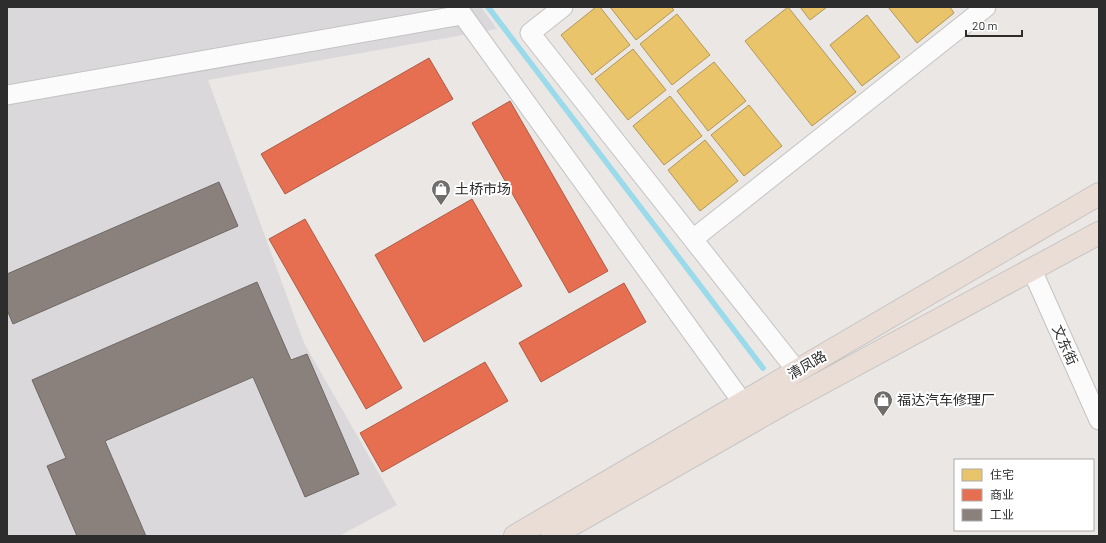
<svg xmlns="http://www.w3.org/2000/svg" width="1106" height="543" font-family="Barlow,'Noto Sans SC',sans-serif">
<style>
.industrial{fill:#dad8db}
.homes{fill:#e9c46a;stroke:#b19758}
.shops{fill:#e76f51;stroke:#af5b46}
.industry{fill:#8a817c;stroke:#6e6864}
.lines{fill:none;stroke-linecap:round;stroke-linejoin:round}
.stream{stroke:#9adaea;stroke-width:5.5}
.minor-casing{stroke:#c4c3c3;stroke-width:21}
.highway-casing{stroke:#c6c4c3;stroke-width:24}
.minor{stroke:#fcfbfb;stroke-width:19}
.highway{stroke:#e9ddd6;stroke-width:22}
.labels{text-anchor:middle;stroke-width:4;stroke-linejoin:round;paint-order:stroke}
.poi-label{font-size:14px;fill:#2d2d2d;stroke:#fff;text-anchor:start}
.street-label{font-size:14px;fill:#2d2d2d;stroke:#fff}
</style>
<rect width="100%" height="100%" fill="#eae7e4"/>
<!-- industrial -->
<path class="industrial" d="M7,7H481L497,29L208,80L304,343L397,505L339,536H7Z"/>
<!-- homes -->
<path class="homes" d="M596,7H600L630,45L592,75L561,35Z
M610,7H671L674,10L636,40Z
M788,7L856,92L812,126L745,41Z
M800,7H827L810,20Z
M888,7H950L954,13L917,43Z
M677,14L710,55L672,85L640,44Z
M867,15L900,57L862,86L830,45Z
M633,49L666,90L628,120L595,79Z
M714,62L746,101L708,131L677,91Z
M670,96L702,136L664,165L633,126Z
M749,105L782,146L744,176L711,135Z
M705,140L738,181L700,211L668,170Z"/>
<!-- shops -->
<path class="shops" d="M429,58L453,99L285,194L261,154Z
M510,101L608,271L569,293L472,123Z
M472,199L522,286L424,342L375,255Z
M305,219L402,388L366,409L269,239Z
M624,283L646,322L541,382L519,343Z
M485,362L508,401L382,472L360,433Z"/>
<!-- industry -->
<path class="industry" d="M219,182L238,226L13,324L7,310V274Z
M257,282L291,360L307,354L359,474L305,497L253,377L105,441L146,536H77L47,466L66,458L32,380Z"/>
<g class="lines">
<!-- stream -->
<path class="stream" d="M488,7L763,368"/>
<defs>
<path id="minor" d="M457,7L751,414
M563,7L530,33L797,371
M7,95L462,15
M693,239L986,7
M1032,270L1099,420"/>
<path id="highway" d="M515,536L1099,194
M552,536L783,404L1099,233"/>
</defs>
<!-- minor casing -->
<use href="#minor" class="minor-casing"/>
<!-- highway casing -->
<use href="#highway" class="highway-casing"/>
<!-- minor -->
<use href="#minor" class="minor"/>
<!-- highway -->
<use href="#highway" class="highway"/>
</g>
<!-- icons -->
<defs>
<symbol id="shop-pin" viewBox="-11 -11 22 30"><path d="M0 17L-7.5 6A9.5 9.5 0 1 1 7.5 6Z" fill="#6f6e6d" stroke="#fff"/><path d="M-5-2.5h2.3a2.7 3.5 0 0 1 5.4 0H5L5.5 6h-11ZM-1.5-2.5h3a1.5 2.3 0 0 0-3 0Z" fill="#fff"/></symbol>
</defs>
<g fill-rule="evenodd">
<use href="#shop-pin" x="430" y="178" width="22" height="30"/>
<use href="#shop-pin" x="872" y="389" width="22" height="30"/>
</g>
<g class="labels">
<!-- poi labels -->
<g class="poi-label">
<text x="455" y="194">土桥市场</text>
<text x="897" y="405">福达汽车修理厂</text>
</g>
<!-- street labels -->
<g class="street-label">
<text transform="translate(1065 345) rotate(66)" y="5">文东街</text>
<text transform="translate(807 365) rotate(-30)" y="5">清凤路</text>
</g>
</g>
<!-- border -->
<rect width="1106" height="543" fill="none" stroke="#2d2d2d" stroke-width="16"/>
<!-- legend -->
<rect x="954" y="459" width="140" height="72" fill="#ffffff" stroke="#ababab"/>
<rect x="962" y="469" width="20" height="12" fill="#e9c46a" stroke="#ababab"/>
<text x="990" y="479" font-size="12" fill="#2d2d2d">住宅</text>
<rect x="962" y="489" width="20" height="12" fill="#e76f51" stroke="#ababab"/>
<text x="990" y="499" font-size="12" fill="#2d2d2d">商业</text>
<rect x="962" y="509" width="20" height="12" fill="#8a817c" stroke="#ababab"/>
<text x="990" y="519" font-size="12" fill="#2d2d2d">工业</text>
<!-- scale -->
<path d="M966 30v6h56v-6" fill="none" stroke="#2d2d2d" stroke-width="2"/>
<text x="972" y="30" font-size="12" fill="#2d2d2d" stroke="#ffffff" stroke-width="3" paint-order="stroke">20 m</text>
</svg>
